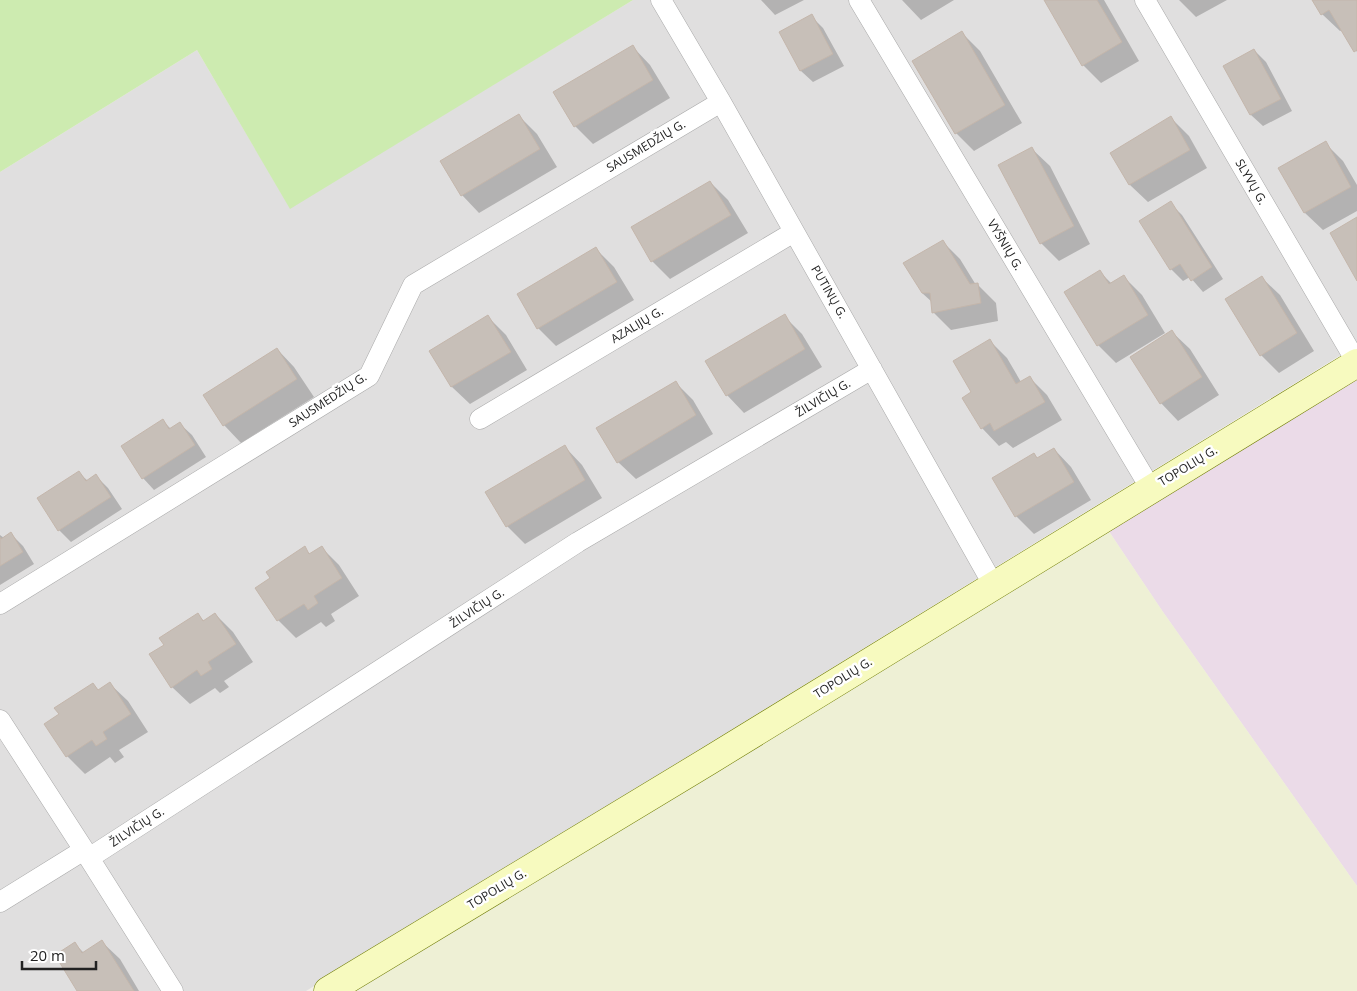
<svg xmlns="http://www.w3.org/2000/svg" width="1357" height="991" font-family="'Open Sans',sans-serif">
<style>
.residential{fill:#e0dfdf}
.industrial{fill:#ebdbe8}
.farmland{fill:#eef0d5}
.grass{fill:#cdebb0}
.shadow{fill:#0003}
.building{fill:#c7bfb8;stroke:#c4b6ab}
.lines{fill:none;stroke-linecap:round;stroke-linejoin:round}
.street-casing{stroke:#a9a9a9;stroke-width:21}
.secondary-casing{stroke:#707d05;stroke-width:29}
.street{stroke:#fff;stroke-width:20}
.secondary{stroke:#f7fabf;stroke-width:28}
.labels{text-anchor:middle;stroke-width:5;stroke-linejoin:round;paint-order:stroke}
.street-label{font-size:12px;fill:#222;stroke:#fff}
</style>
<rect width="100%" height="100%" fill="#f2efe9"/>
<!-- residential -->
<path class="residential" d="M633,0H1357V345L306,991H0V172L197,50L290,208Z"/>
<!-- industrial -->
<path class="industrial" d="M1357,377V886L1163,612L1108,530Z"/>
<!-- farmland -->
<path class="farmland" d="M1108,530L1163,612L1357,886V991H356L553,872Z"/>
<!-- grass -->
<path class="grass" d="M0,0H633L290,209L197,50L0,172Z"/>
<!-- shadow -->
<path class="shadow" d="M761,0H804L775,15Z
M902,0H954L921,20Z
M1045,0H1104L1139,61L1101,83L1083,65Z
M1179,0H1227L1196,17Z
M1314,0H1357V52L1343,30L1340,31L1322,14Z
M811,16L823,28L844,66L813,82L801,71L780,32Z
M962,33L980,51L1022,123L974,151L956,133Z
M633,47L650,65L670,98L593,144L575,126Z
M1254,50L1266,62L1292,111L1263,126L1251,115L1225,66Z
M519,116L537,134L557,167L479,213L462,195Z
M1171,118L1189,136L1207,168L1148,202L1130,185L1111,153Z
M1325,143L1343,161L1357,185V211L1323,230L1305,213L1280,168Z
M1032,149L1050,166L1090,244L1059,261L1041,243Z
M710,182L728,200L748,233L670,279L652,261L632,228Z
M1170,203L1182,215L1223,279L1203,292L1190,277L1183,281L1171,269Z
M942,241L960,259L976,285H978L996,303L998,321L951,330L933,312L932,302L922,293Z
M596,249L614,267L634,300L556,346L538,328L519,295Z
M1100,272L1112,284L1124,277L1142,295L1165,333L1116,363L1098,345Z
M1262,278L1280,295L1314,351L1279,373L1261,355Z
M784,316L802,334L822,367L744,413L727,395Z
M488,317L506,335L527,370L470,404L452,387L431,351Z
M1172,332L1190,349L1219,395L1178,421L1161,403Z
M989,340L1007,358L1021,382L1029,377L1047,395L1062,420L1013,448L1006,442L999,446L982,428L973,393Z
M277,349L294,367L314,397L241,443L224,425Z
M676,383L693,400L713,434L636,479L618,462Z
M163,421L171,429L180,424L192,435L206,457L154,490L143,478Z
M565,447L582,465L602,498L525,544L507,526Z
M1054,449L1071,467L1091,500L1034,534L1016,516L993,478L1034,454L1038,459Z
M79,473L88,481L96,476L108,488L122,509L71,542L59,530Z
M11,534L23,546L34,564L0,585V535L4,538Z
M304,548L311,555L322,548L339,565L359,596L331,614L335,621L326,627L321,622L296,638L278,620L257,588L272,579Z
M215,614L233,632L253,662L224,681L229,687L220,693L215,688L190,704L172,687L166,645L198,615L204,621Z
M93,684L99,691L110,684L128,701L148,732L119,750L124,757L115,763L110,757L85,774L67,756L61,715Z
M102,942L120,959L139,991H79L75,944L84,953Z"/>
<!-- building -->
<path class="building" d="M1044,0H1097L1122,42L1082,66Z
M1312,0H1357V50L1354,52L1329,10L1321,15Z
M812,14L833,54L800,71L779,32Z
M962,31L1005,105L955,134L912,61Z
M633,45L653,80L574,127L553,92Z
M1254,49L1281,99L1250,115L1223,66Z
M519,114L540,149L461,196L440,161Z
M1171,116L1190,150L1129,185L1110,153Z
M1326,141L1351,187L1304,213L1278,168Z
M1032,147L1074,226L1040,244L998,165Z
M710,181L731,215L651,262L631,227Z
M1171,201L1212,267L1191,281L1180,264L1170,270L1139,221Z
M1357,217V281L1330,233Z
M943,240L970,284L978,283L981,303L932,313L930,293H922L903,263Z
M596,247L617,282L537,329L517,294Z
M1100,270L1109,284L1124,275L1148,315L1097,346L1064,292Z
M1262,276L1297,333L1260,356L1225,299Z
M785,314L805,349L726,396L705,361Z
M488,315L511,352L451,387L429,351Z
M1172,330L1202,377L1160,404L1130,357Z
M990,339L1016,384L1030,376L1045,402L994,431L990,423L981,429L962,398L971,392L953,361Z
M277,348L297,379L223,426L203,395Z
M676,381L696,415L617,463L596,428Z
M163,419L169,429L180,422L195,445L142,479L121,446Z
M565,445L585,480L506,527L485,492Z
M1054,448L1074,482L1015,517L992,478L1034,453L1037,458Z
M79,471L86,481L96,474L111,497L58,531L37,498Z
M11,532L23,552L0,566V537L1,539Z
M305,546L309,554L322,546L342,578L314,596L318,603L308,610L304,604L277,621L255,588L270,578L266,572Z
M198,613L203,621L215,613L236,644L208,662L212,669L201,676L197,670L171,688L149,654L164,645L159,638Z
M110,682L131,714L103,732L107,739L96,746L92,740L66,757L44,724L59,714L54,708L93,683L98,690Z
M102,940L134,991H77L55,955L75,942L82,953Z"/>
<g class="lines">
<defs>
<path id="street" d="M661,0L721,102L994,586
M859,0L1151,489
M1145,0L1357,363
M480,419L794,232
M0,604L369,376L413,285L721,102
M0,720L84,850L173,991
M89,858L578,542L872,369
M0,902L84,850"/>
<path id="secondary" d="M328,991L710,760L1357,363"/>
</defs>
<!-- street casing -->
<use href="#street" class="street-casing"/>
<!-- secondary casing -->
<use href="#secondary" class="secondary-casing"/>
<!-- street -->
<use href="#street" class="street"/>
<!-- secondary -->
<use href="#secondary" class="secondary"/>
</g>
<g class="labels">
<!-- street labels -->
<g class="street-label">
<text transform="translate(646 146) rotate(-31)" y="4">SAUSMEDŽIŲ G.</text>
<text transform="translate(1251 182) rotate(60)" y="4">SLYVŲ G.</text>
<text transform="translate(1005 245) rotate(59)" y="4">VYŠNIŲ G.</text>
<text transform="translate(829 292) rotate(60)" y="4">PUTINŲ G.</text>
<text transform="translate(637 325) rotate(-31)" y="4">AZALIJŲ G.</text>
<text transform="translate(823 398) rotate(-31)" y="4">ŽILVIČIŲ G.</text>
<text transform="translate(328 400) rotate(-33)" y="4">SAUSMEDŽIŲ G.</text>
<text transform="translate(1188 466) rotate(-31)" y="4">TOPOLIŲ G.</text>
<text transform="translate(477 608) rotate(-33)" y="4">ŽILVIČIŲ G.</text>
<text transform="translate(843 678) rotate(-32)" y="4">TOPOLIŲ G.</text>
<text transform="translate(137 827) rotate(-33)" y="4">ŽILVIČIŲ G.</text>
<text transform="translate(497 889) rotate(-31)" y="4">TOPOLIŲ G.</text>
</g>
</g>
<!-- scale -->
<path d="M22 961v8h74v-8" fill="none" stroke="#222222" stroke-width="2.5"/>
<text x="30" y="961" font-size="15" fill="#222222" stroke="#ffffff" stroke-width="4" paint-order="stroke">20 m</text>
</svg>
